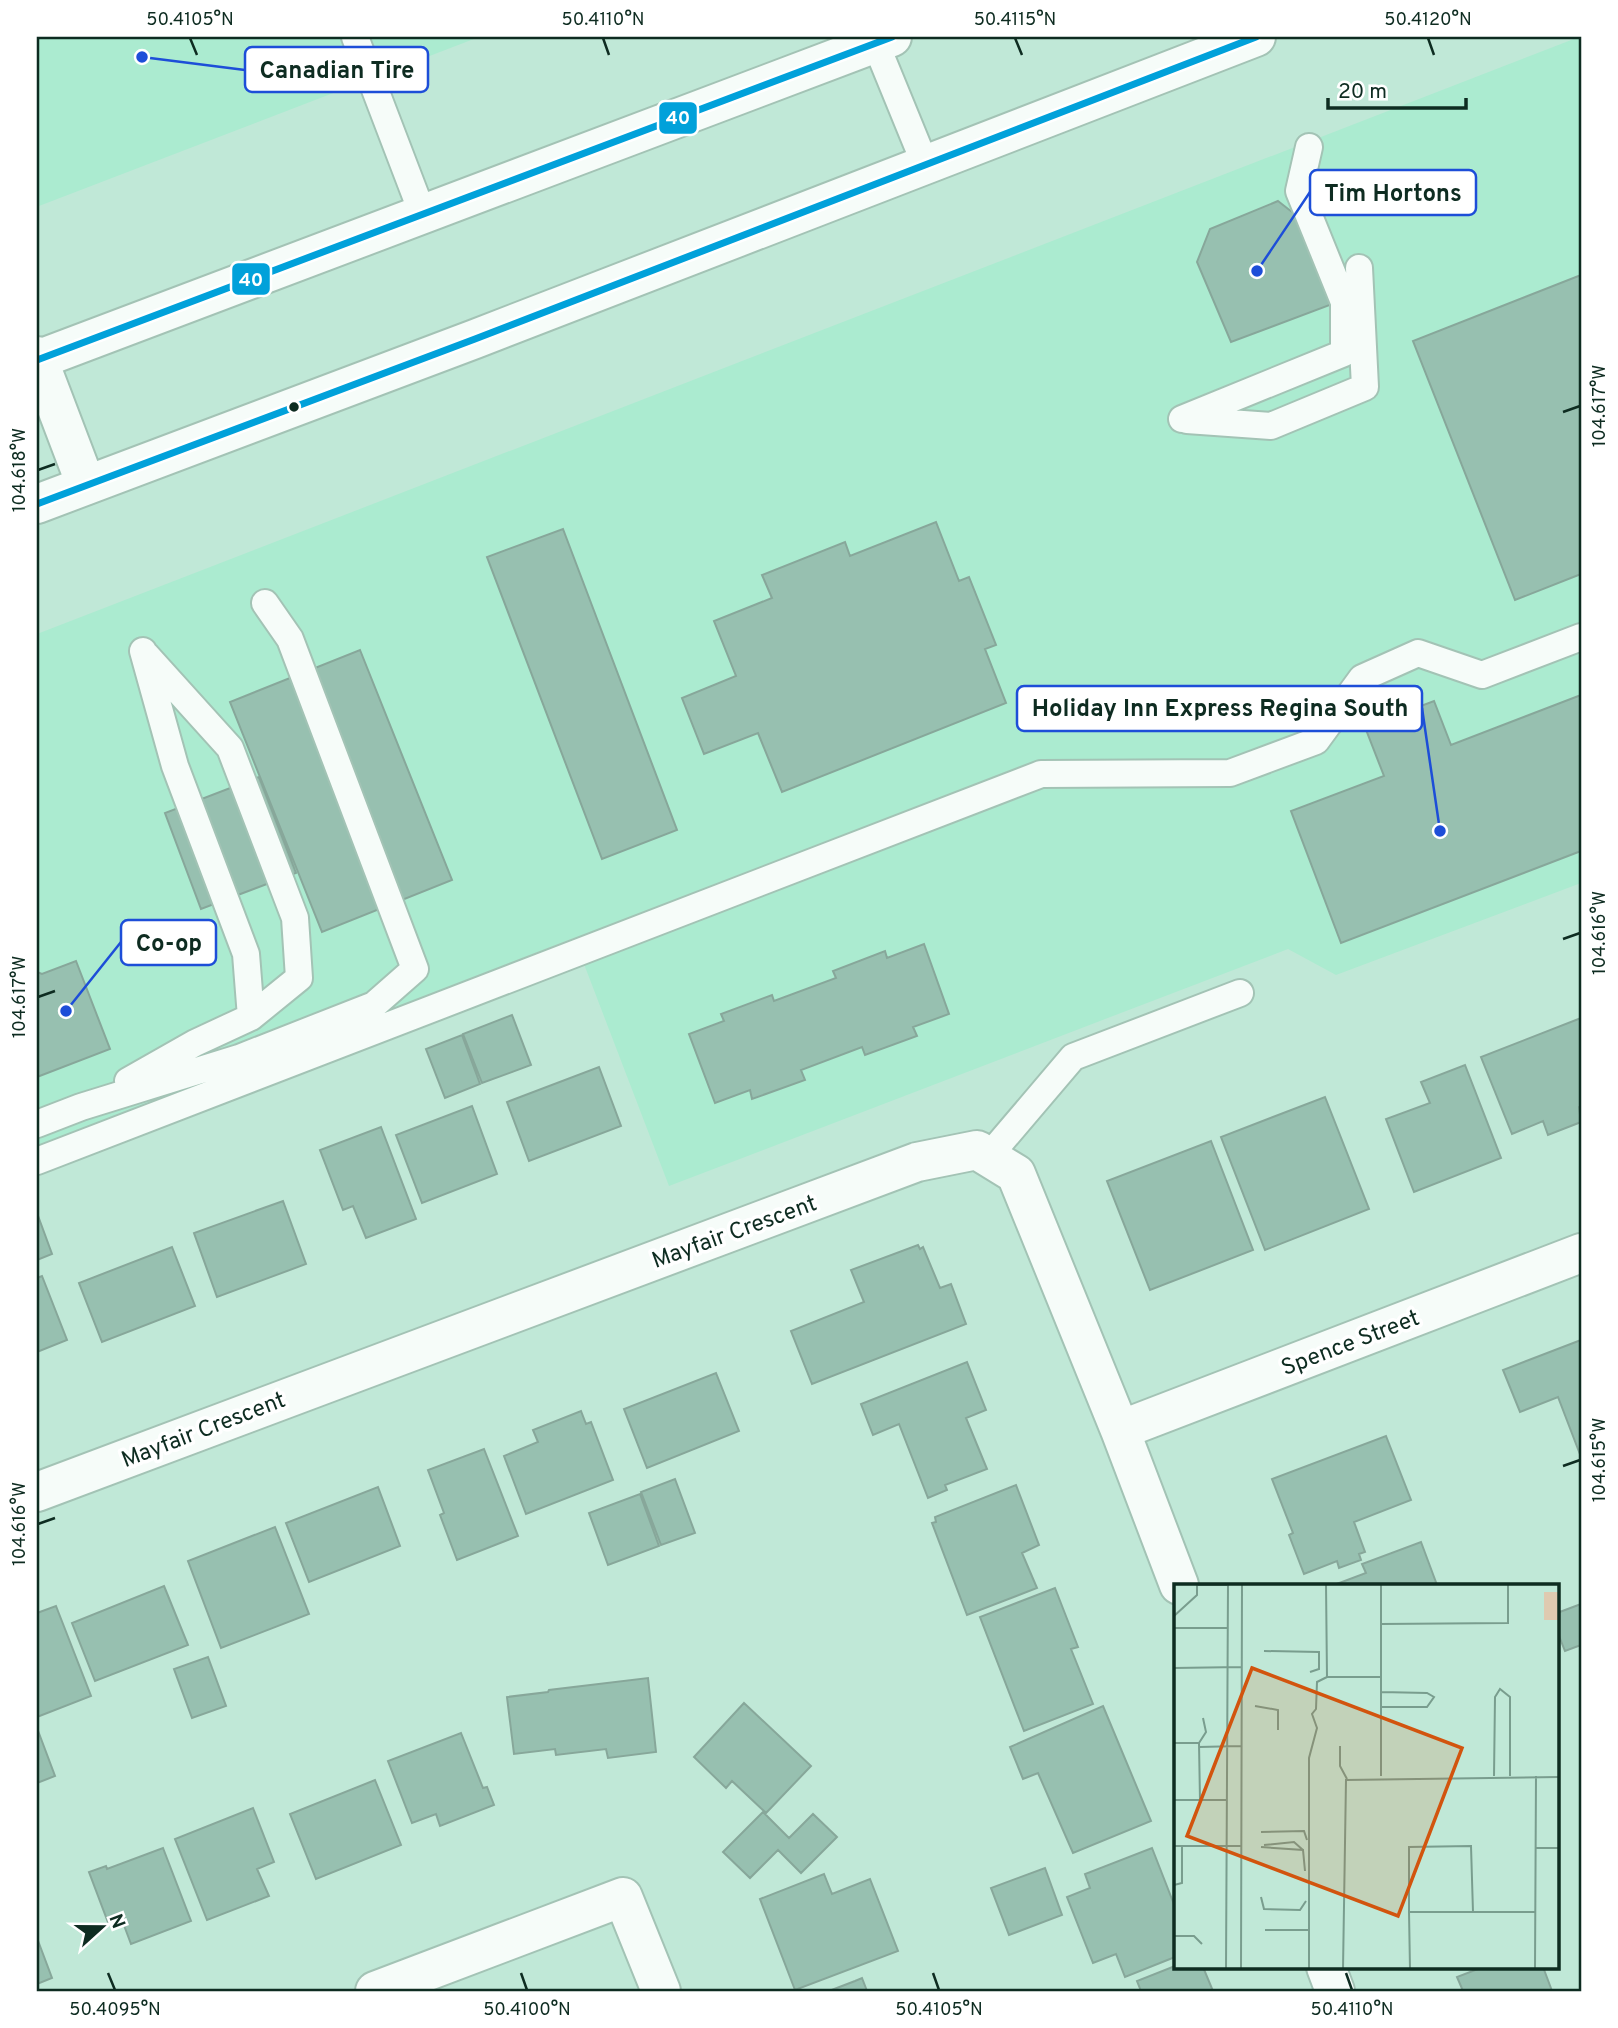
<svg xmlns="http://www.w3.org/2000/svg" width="1618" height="2028" font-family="Overpass,sans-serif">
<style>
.built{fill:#abebd0}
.building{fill:#97c0b0;stroke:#87a79a;stroke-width:2}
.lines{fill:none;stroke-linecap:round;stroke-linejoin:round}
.service-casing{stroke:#a3c3b5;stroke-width:30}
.minor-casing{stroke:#a3c3b5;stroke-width:42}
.primary-casing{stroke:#a3c3b5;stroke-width:42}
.service{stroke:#f6fcf9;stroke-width:26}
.minor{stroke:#f6fcf9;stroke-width:38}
.primary{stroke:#f6fcf9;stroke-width:38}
.bus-1-casing{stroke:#fff;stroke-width:12}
.bus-1{stroke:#01a1da;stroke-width:7}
.ticks{fill:none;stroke:#0e2c21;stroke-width:2.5}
.bus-dot{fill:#0e2c21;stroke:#fff;stroke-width:2.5}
.labels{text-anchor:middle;stroke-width:7;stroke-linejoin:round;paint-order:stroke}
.street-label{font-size:23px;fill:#0e2c21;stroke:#fff}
.inset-road{fill:none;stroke:#799d8e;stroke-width:2}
.view{fill:#d2540e;fill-opacity:0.15;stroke:#d2540e;stroke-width:3.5}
.inset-edge{fill:none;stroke:#0e2c21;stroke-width:3.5}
.leader{fill:none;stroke:#1d4ed8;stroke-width:2.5}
.callout-dot{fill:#1d4ed8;stroke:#fff;stroke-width:2.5}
.callout{fill:#fff;stroke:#1d4ed8;stroke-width:2.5}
.callout-label{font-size:24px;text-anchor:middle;font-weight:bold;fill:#0e2c21}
.line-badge{stroke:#fff;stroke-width:2.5}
.badge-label{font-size:19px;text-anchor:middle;font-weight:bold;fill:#fff}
.neatline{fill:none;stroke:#0e2c21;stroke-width:2.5}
.ticks-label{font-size:18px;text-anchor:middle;fill:#0e2c21}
</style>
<rect width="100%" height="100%" fill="#c0e8d7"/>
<!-- built -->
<path class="built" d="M37,37H479L39,206L37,201Z
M1579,37H1581V883L1336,975L1288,949L669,1186L574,938L37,1148V634Z"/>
<!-- building -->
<path class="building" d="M1278,201L1301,219L1335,303L1231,342L1197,262L1210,229Z
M1581,275V574L1515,600L1413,341Z
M936,522L959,581L969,577L996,645L985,649L1006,703L782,792L758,733L704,754L682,698L736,676L714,621L772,598L762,575L845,542L850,556Z
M563,529L677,830L602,859L487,557Z
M360,650L452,880L322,932L230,702Z
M1581,695V851L1341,943L1291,811L1384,776L1365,727L1434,701L1451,745Z
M259,777L296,873L201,909L165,813Z
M924,944L949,1014L913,1027L917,1036L865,1055L862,1047L801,1070L805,1080L752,1099L750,1090L715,1103L689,1034L724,1021L721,1014L772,995L774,1001L836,978L833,971L885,951L887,958Z
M76,961L110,1049L37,1077V972L42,974Z
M512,1015L531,1065L482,1083L463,1034Z
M1581,1018V1106L1579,1107L1581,1122L1548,1135L1543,1121L1512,1134L1481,1057Z
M462,1035L480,1084L445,1098L426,1049Z
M1465,1065L1501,1158L1414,1192L1386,1119L1430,1103L1421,1082Z
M599,1067L621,1126L529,1161L507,1102Z
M1325,1097L1369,1209L1265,1250L1221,1137Z
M472,1106L497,1174L422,1203L396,1135Z
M381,1127L416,1219L366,1238L353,1206L343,1210L320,1150Z
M1211,1141L1253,1250L1150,1290L1107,1181Z
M283,1201L306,1264L217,1297L194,1233Z
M37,1213L52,1254L37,1260Z
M918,1245L920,1249L923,1247L940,1288L951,1284L966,1324L812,1384L791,1331L864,1302L851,1270Z
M172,1247L195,1306L102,1342L79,1283Z
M42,1276L67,1340L37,1352V1278Z
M1581,1340V1457L1558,1397L1520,1412L1503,1370Z
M967,1362L986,1410L966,1418L987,1469L945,1485L947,1490L928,1498L899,1424L873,1435L861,1404Z
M716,1373L739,1431L647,1468L624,1409Z
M581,1411L586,1424L591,1422L613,1480L526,1514L504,1456L538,1442L533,1430Z
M1386,1436L1411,1500L1354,1522L1365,1552L1359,1554L1361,1560L1339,1568L1337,1561L1304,1574L1289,1535L1293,1533L1272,1479Z
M484,1449L518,1536L457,1560L440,1515L444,1513L428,1470Z
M675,1479L695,1533L661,1545L641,1492Z
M1016,1485L1039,1545L1022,1553L1037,1588L967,1615L932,1523L936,1522L935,1517Z
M378,1487L400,1546L309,1582L286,1523Z
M640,1494L659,1546L608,1565L589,1513Z
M275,1527L309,1614L221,1648L188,1561Z
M1421,1542L1437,1585H1334L1366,1573L1362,1564Z
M164,1586L188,1645L95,1681L72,1623Z
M1055,1588L1078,1647L1071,1649L1093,1704L1024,1731L980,1617Z
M1581,1604V1645L1565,1651L1557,1631V1613Z
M56,1606L91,1696L37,1717V1613Z
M208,1657L226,1706L192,1718L174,1669Z
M648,1678L656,1752L608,1758L606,1749L556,1755L555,1749L514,1754L507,1697L548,1692L549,1690Z
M744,1703L811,1766L766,1813L732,1781L726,1788L694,1757Z
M1103,1706L1151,1821L1073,1853L1038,1773L1023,1779L1010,1747Z
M37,1728L55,1776L37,1783Z
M461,1733L483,1788L487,1787L494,1805L440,1826L436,1814L412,1823L388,1761Z
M375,1780L401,1845L316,1879L290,1814Z
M253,1808L274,1862L257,1869L269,1896L207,1920L175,1839Z
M763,1812L789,1838L813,1814L837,1837L801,1873L778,1850L750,1878L723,1852Z
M163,1848L191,1921L131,1944L122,1920L109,1925L89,1872L106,1866L107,1869Z
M1152,1848L1175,1907V1957L1125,1977L1116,1954L1093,1963L1067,1897L1090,1888L1085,1874Z
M1045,1868L1062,1915L1009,1935L991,1888Z
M824,1874L832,1894L870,1879L898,1951L795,1990L760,1899Z
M37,1938L52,1978L37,1984Z
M1175,1966L1203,1967L1213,1991H1141L1137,1981Z
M1477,1967H1543L1552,1991H1463L1457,1977L1478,1969Z
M862,1978L867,1991H829L855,1981Z"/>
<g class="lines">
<defs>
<path id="service" d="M355,37L423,215
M873,37L925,164
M1182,419L1344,353V302L1299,191L1309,147
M1187,420L1271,426L1365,387L1359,268
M146,655L230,748L295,918L299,978L251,1017
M128,1081L195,1043L251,1017L246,954L175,766L143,651
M37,1124L81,1107L239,1058L374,1005L415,969L290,639L265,603
M988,1157L1073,1057L1240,993
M37,1161L1041,774L1230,773L1316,741L1362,678L1418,653L1482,675L1581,637"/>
<path id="minor" d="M37,356L86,485
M1120,1430L1581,1253
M37,1492L917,1162L977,1150L1016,1174L1120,1430L1179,1585
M1326,1967L1335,1991
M375,1991L623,1897L661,1991"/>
<path id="primary" d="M37,360L892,37
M37,504L475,339L1256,37"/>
</defs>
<!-- service casing -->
<use href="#service" class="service-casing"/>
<!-- minor casing -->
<use href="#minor" class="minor-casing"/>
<!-- primary casing -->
<use href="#primary" class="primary-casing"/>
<!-- service -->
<use href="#service" class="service"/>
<!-- minor -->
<use href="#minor" class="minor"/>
<!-- primary -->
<use href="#primary" class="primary"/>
<defs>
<path id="bus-1" d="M37,360L892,37
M37,504L475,339L1256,37"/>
</defs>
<!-- bus-1 casing -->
<use href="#bus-1" class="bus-1-casing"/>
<!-- bus-1 -->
<use href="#bus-1" class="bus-1"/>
</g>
<!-- ticks -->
<path class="ticks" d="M190,38L197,55M603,38L609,55M1015,38L1022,55M1428,38L1434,55M1563,412L1580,406M38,470L55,464M1563,939L1580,933M38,997L55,991M1563,1466L1580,1460M38,1524L55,1518M108,1973L115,1990M521,1973L527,1990M933,1973L939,1990M1346,1973L1352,1990"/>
<!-- markers -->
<circle class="bus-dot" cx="294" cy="407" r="6"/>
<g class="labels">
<!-- street labels -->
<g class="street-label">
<text transform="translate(734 1231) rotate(-20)" y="8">Mayfair Crescent</text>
<text transform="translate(1350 1342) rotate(-21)" y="8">Spence Street</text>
<text transform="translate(203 1429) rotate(-21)" y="8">Mayfair Crescent</text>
</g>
</g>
<!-- overview -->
<g transform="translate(1174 1584)">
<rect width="385" height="385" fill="#c0e8d7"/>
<path d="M370,8H385V36H370Z" fill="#dfcab0"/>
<path class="inset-road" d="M152,0L153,93H207M23,1H54M0,32L23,11V0M207,40L334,39V0M0,44H53M90,67L145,68V85L136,88M0,84L67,83M207,108L253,109L260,113L253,123H207M81,122L104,126V146M0,159H25M166,162V182L173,195M25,163L67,162M207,192V0M320,192L321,113L326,105L336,113V192M0,216H53M26,216L25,159L32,148L29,134M87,248L130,247L133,256M90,261L120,258L129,266M0,262H67M87,263L129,266L131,287M362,264H385M0,301L8,299V262M87,313L90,325L126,326L132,317M235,328V263L297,262L299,328M91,346H135M0,352H20L28,360M52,385L54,0M67,385L68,0M135,385V174L143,144L138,130L142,125L143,98L153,93M169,385L172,196L385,193M236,385L235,328H362M361,385L362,192"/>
<path class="view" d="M78,84L288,164L224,332L13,252Z"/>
<rect width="385" height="385" class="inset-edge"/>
</g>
<!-- callouts -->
<path class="leader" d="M142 57L245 70M1257 271L1310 192M1440 831L1422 708M66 1011L121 942"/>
<g class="callout-dot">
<circle cx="142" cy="57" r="7"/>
<circle cx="1257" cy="271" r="7"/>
<circle cx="1440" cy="831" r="7"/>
<circle cx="66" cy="1011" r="7"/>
</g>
<g class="callout">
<rect x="245" y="47" width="183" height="45" rx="7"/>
<rect x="1310" y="170" width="166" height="45" rx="7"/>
<rect x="1017" y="686" width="405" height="45" rx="7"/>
<rect x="121" y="920" width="95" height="45" rx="7"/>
</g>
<g class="callout-label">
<text x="337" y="78">Canadian Tire</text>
<text x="1393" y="201">Tim Hortons</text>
<text x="1220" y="716">Holiday Inn Express Regina South</text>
<text x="169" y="951">Co-op</text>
</g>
<g class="line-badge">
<rect x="658" y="101" width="40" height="34" rx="7" fill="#01a1da"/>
<rect x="231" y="262" width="40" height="34" rx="7" fill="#01a1da"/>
</g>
<g class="badge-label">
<text x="678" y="124">40</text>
<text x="251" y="286">40</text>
</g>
<!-- border -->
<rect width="1618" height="2028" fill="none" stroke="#ffffff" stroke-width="77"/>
<!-- north arrow -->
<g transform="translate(102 1927) rotate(69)" stroke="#ffffff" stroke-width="5" paint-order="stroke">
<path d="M0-5L12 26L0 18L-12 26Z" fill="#0e2c21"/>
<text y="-10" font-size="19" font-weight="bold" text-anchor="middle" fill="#0e2c21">N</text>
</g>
<!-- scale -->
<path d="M1328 98v10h138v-10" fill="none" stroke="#0e2c21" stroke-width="3.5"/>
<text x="1338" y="98" font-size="21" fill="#0e2c21" stroke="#ffffff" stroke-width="5" paint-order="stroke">20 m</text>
<rect x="38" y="38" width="1542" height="1952" class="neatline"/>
<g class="ticks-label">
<text x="190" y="25">50.4105°N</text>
<text x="603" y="25">50.4110°N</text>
<text x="1015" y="25">50.4115°N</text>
<text x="1428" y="25">50.4120°N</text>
<text transform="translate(1599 406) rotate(-90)" y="6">104.617°W</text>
<text transform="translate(19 470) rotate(-90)" y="6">104.618°W</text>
<text transform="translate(1599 933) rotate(-90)" y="6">104.616°W</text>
<text transform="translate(19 997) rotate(-90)" y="6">104.617°W</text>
<text transform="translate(1599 1460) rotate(-90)" y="6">104.615°W</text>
<text transform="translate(19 1524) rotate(-90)" y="6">104.616°W</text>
<text x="115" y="2015">50.4095°N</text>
<text x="527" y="2015">50.4100°N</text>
<text x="939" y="2015">50.4105°N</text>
<text x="1352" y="2015">50.4110°N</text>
</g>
</svg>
